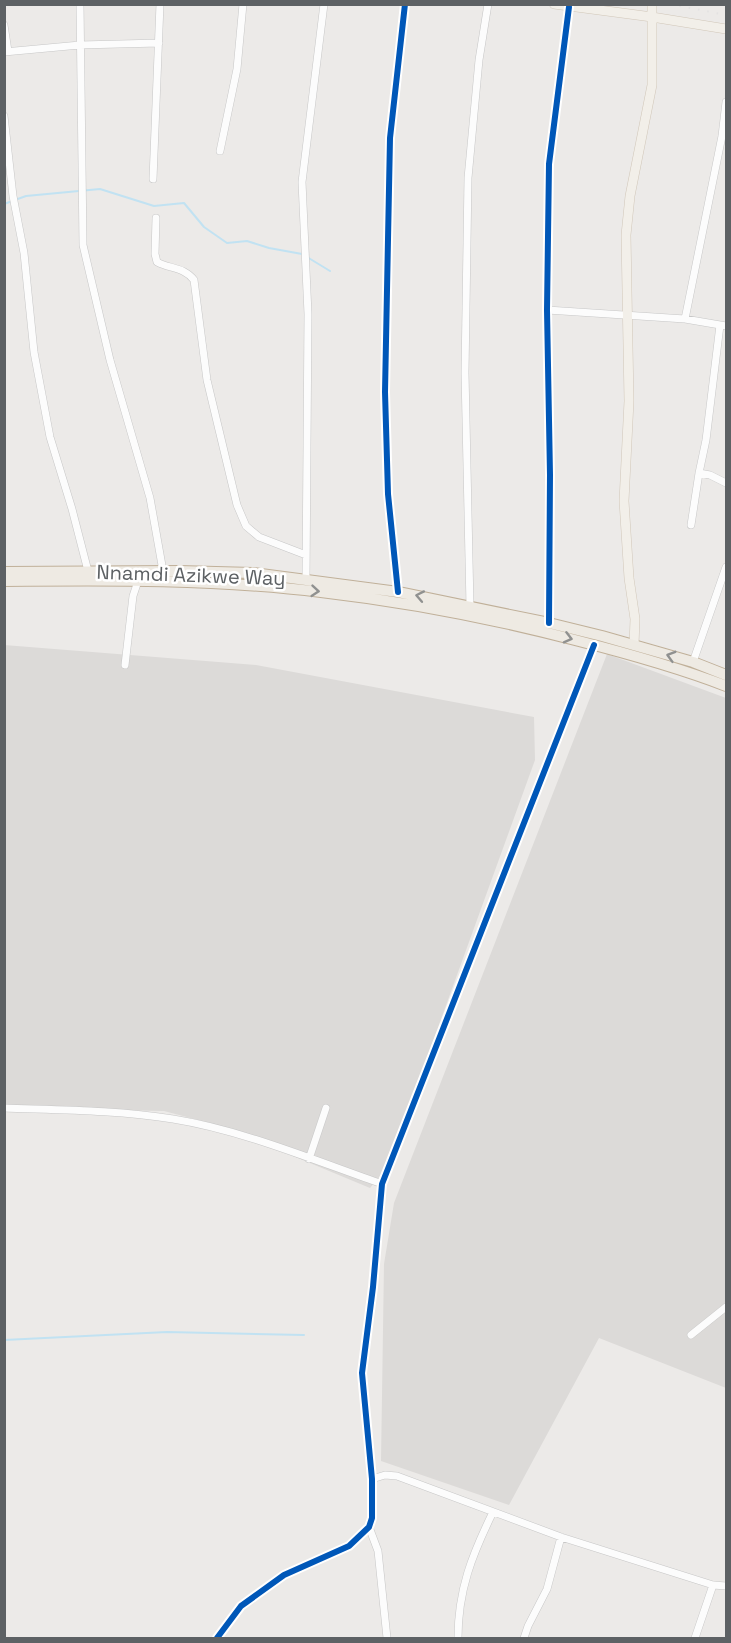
<svg xmlns="http://www.w3.org/2000/svg" width="731" height="1643" font-family="'Space Grotesk',sans-serif">
<style>
.industrial{fill:#dcdad8}
.lines{fill:none;stroke-linecap:round;stroke-linejoin:round}
.stream{stroke:#c1e2f2;stroke-width:2}
.minor-casing{stroke:#c7c7c7;stroke-width:8}
.major-casing{stroke:#d1c7b9;stroke-width:10}
.highway-casing{stroke:#c0b099;stroke-width:12}
.minor{stroke:#fcfcfc;stroke-width:7}
.major{stroke:#f2efe9;stroke-width:9}
.highway{stroke:#eeeae3;stroke-width:10}
.rail{stroke:#e3e2e2;stroke-width:2;stroke-dasharray:1.5 8;stroke-linecap:butt}
.cycleway-casing{stroke:#fff;stroke-width:10}
.cycleway{stroke:#0057b8;stroke-width:6}
.oneway{stroke:#909190}
.labels{text-anchor:middle;stroke-width:5;stroke-linejoin:round;paint-order:stroke}
.street-label{font-size:20px;fill:#5d6164;stroke:#fff}
</style>
<rect width="100%" height="100%" fill="#eceae8"/>
<!-- industrial -->
<path class="industrial" d="M4,645L256,665L534,717L535,760L387,1168L370,1188L221,1126L164,1111L5,1108Z
M607,654L726,698V1388L599,1338L509,1505L381,1461L384,1264L394,1203Z"/>
<g class="lines">
<!-- stream -->
<path class="stream" d="M4,204L26,196L100,189L154,206L184,203L204,227L227,243L247,241L269,248L302,254
M307,257L330,271
M4,1340L167,1332L304,1335"/>
<defs>
<path id="minor" d="M80,4L83,245L110,360L150,498L163,571
M4,25L8,51
M4,52L80,45L159,43
M4,116L13,196L24,253L34,352L50,437L72,509L88,571
M220,151L237,69L243,4
M153,179L160,4
M156,218L155,254L157,262C170,269 184,267 194,280L207,380L237,505L246,526L259,537L306,555
M547,310L685,319L726,326
M685,319L722,136L726,102
M720,325L706,440L699,473L710,475L726,483
M691,525L699,473
M306,580L308,314L302,182L324,4
M398,592L388,494L385,392L390,138L405,4
M470,606L465,373L468,178L479,60L488,4
M549,623L550,475L547,310L549,164L569,7
M693,662L726,567
M125,665L133,596L138,581
M4,1108C61,1110 117,1110 173,1119C242,1130 316,1161 382,1184
M309,1159L326,1108
M691,1335L726,1307
M372,1479L385,1475L397,1476L561,1537L713,1585L726,1586
M369,1527L378,1551L387,1638
M217,1638L241,1606L284,1575L349,1546L369,1527L372,1518V1479L362,1373L373,1287L382,1184L594,645
M458,1638C458,1590 472,1555 493,1512
M524,1638L528,1626L547,1589L561,1537
M695,1638L713,1585"/>
<path id="major" d="M554,4L652,17L726,29
M634,645L635,619L629,578L624,501L629,401L626,235L630,196L652,85V4"/>
<path id="highway" d="M4,572L179,571L253,573L398,592L549,623L602,636L693,662L726,675
M4,581C110,580 216,579 321,592C407,602 491,618 575,640C626,653 677,667 726,686"/>
</defs>
<!-- minor casing -->
<use href="#minor" class="minor-casing"/>
<!-- major casing -->
<use href="#major" class="major-casing"/>
<!-- highway casing -->
<use href="#highway" class="highway-casing"/>
<!-- minor -->
<use href="#minor" class="minor"/>
<!-- major -->
<use href="#major" class="major"/>
<!-- highway -->
<use href="#highway" class="highway"/>
<!-- rail -->
<path class="rail" d="M670,4L726,15"/>
<defs>
<path id="cycleway" d="M398,592L388,494L385,392L390,138L405,4
M549,623L550,475L547,310L549,164L569,7
M217,1638L241,1606L284,1575L349,1546L369,1527L372,1518V1479L362,1373L373,1287L382,1184L594,645"/>
</defs>
<!-- cycleway casing -->
<use href="#cycleway" class="cycleway-casing"/>
<!-- cycleway -->
<use href="#cycleway" class="cycleway"/>
</g>
<!-- one-way arrows -->
<defs><path id="oneway-chevron" d="M-2-3.5L2.5 0L-2 3.5" fill="none" stroke-width="1.6" stroke-linecap="round" stroke-linejoin="round" transform="scale(1.5)"/></defs>
<g class="oneway">
<use href="#oneway-chevron" transform="translate(315 591) rotate(5)"/>
<use href="#oneway-chevron" transform="translate(420 596) rotate(-169)"/>
<use href="#oneway-chevron" transform="translate(568 638) rotate(14)"/>
<use href="#oneway-chevron" transform="translate(671 656) rotate(-164)"/>
</g>
<g class="labels">
<!-- street labels -->
<g class="street-label">
<text transform="translate(191 575) rotate(2)" y="7">Nnamdi Azikwe Way</text>
</g>
</g>
<!-- border -->
<rect width="731" height="1643" fill="none" stroke="#5d6164" stroke-width="12"/>
</svg>
